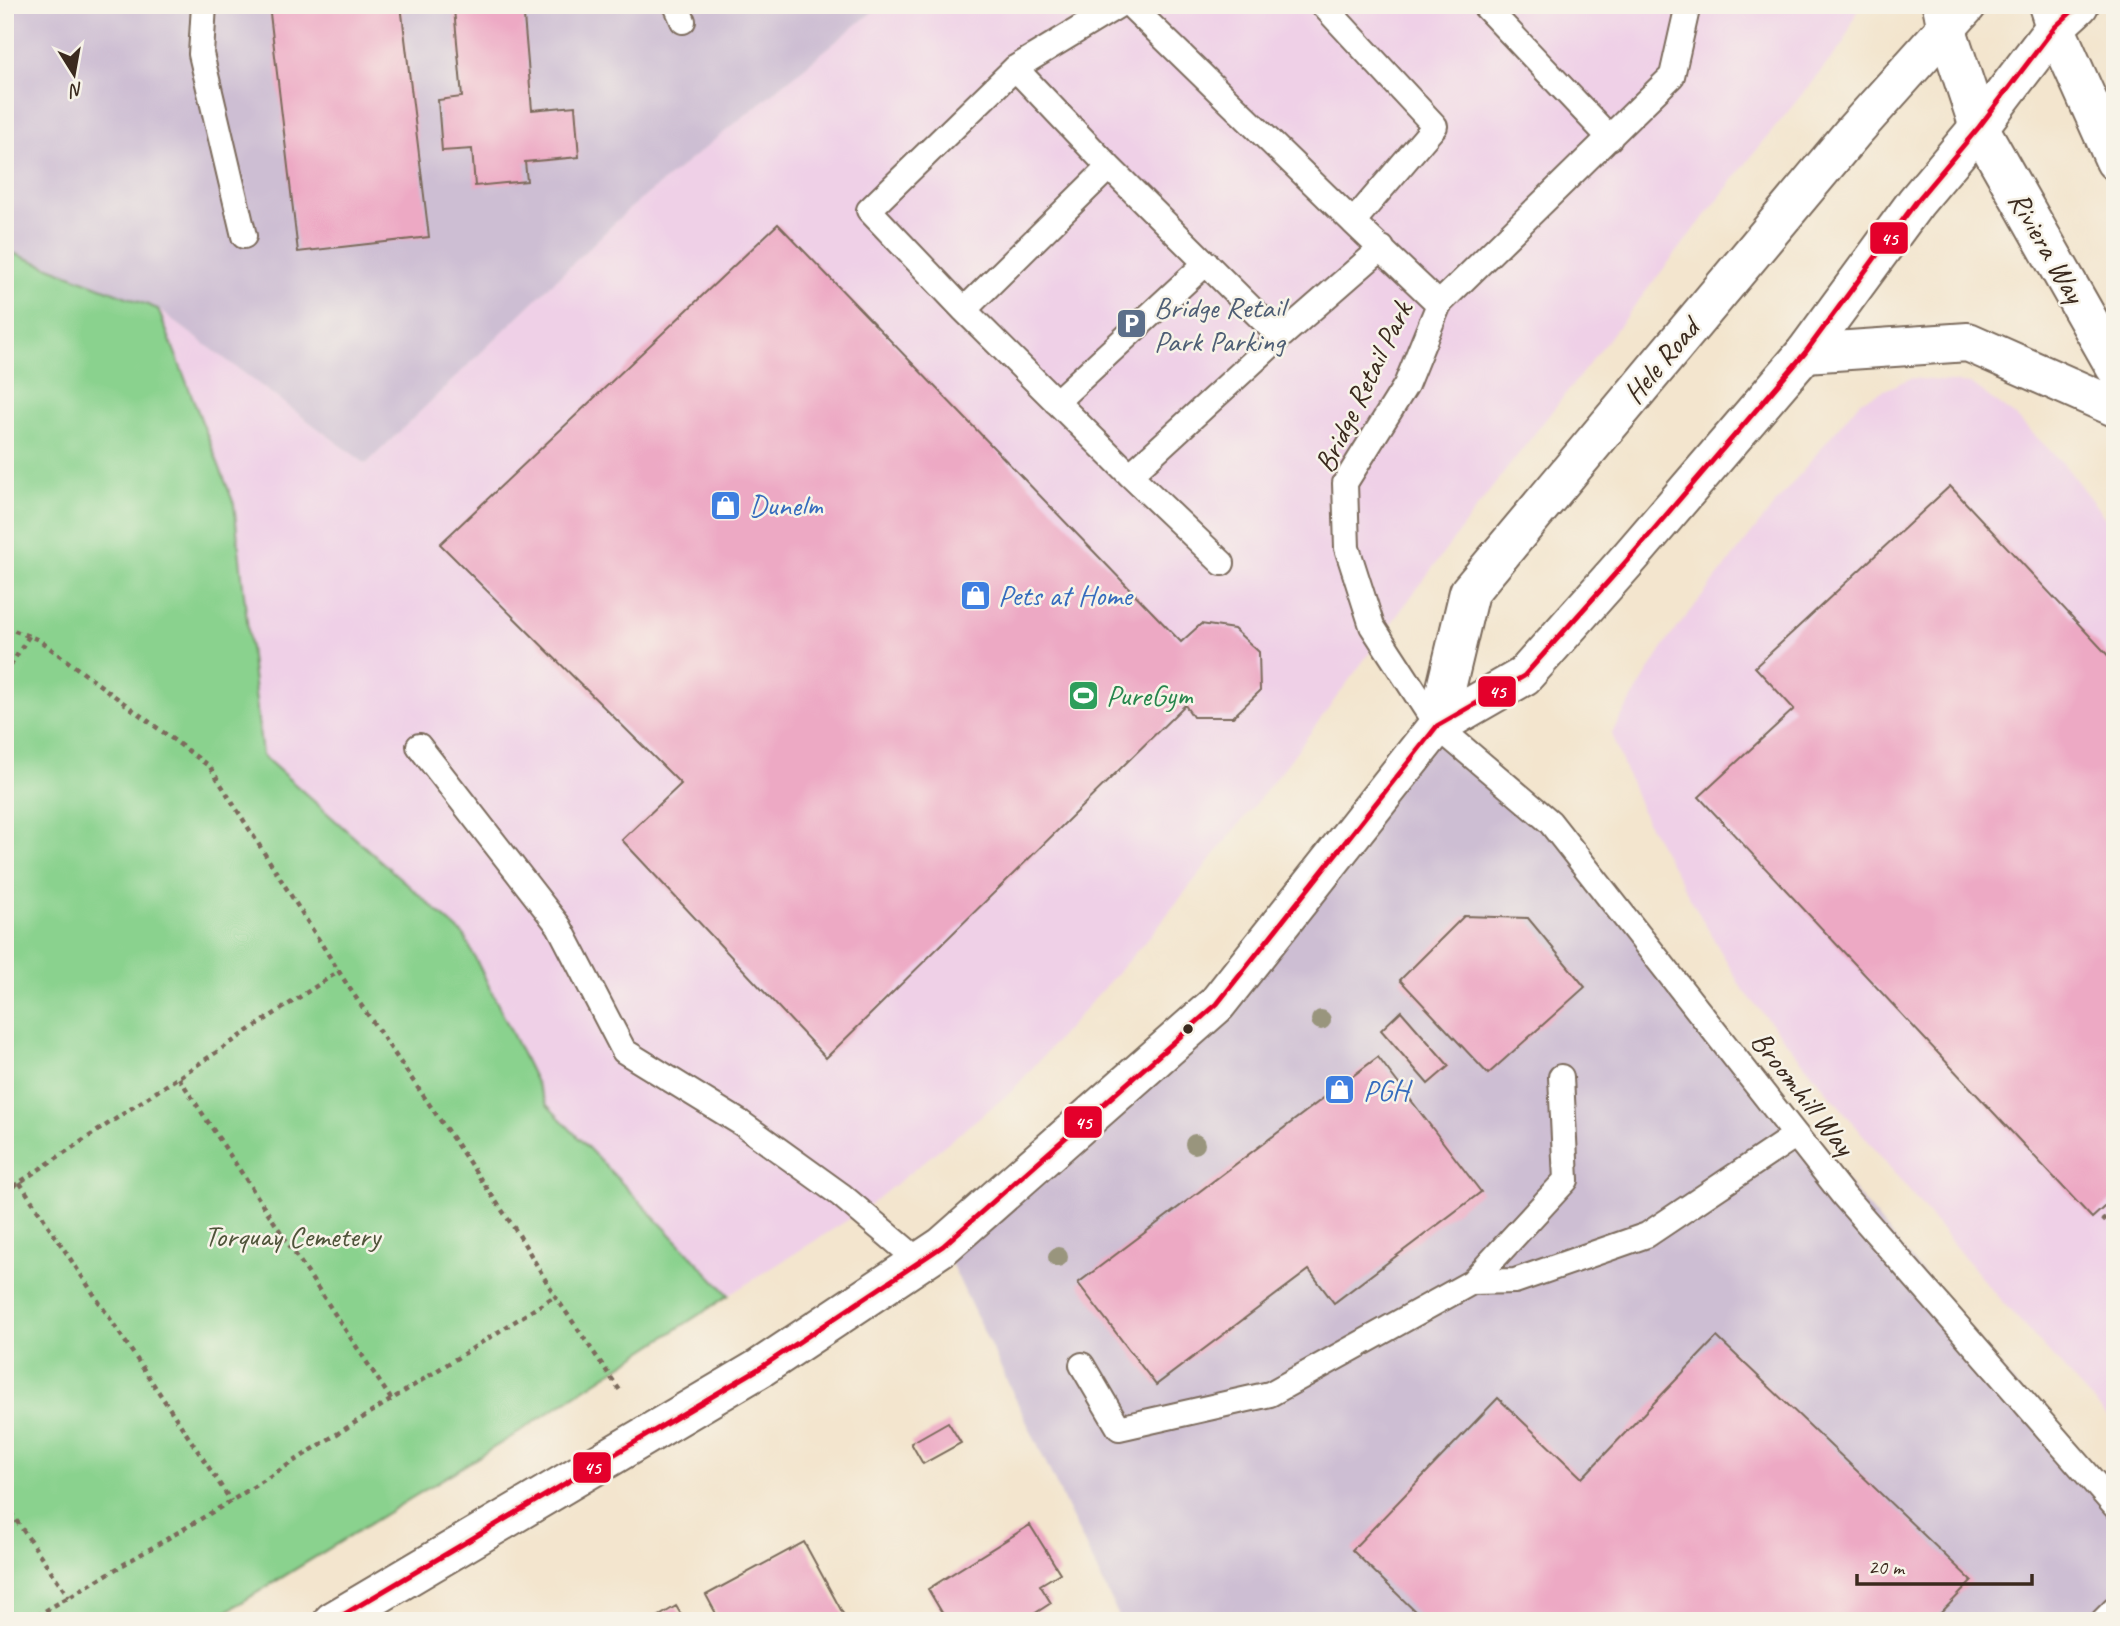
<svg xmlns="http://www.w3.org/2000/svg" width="2120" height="1626" font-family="Caveat,sans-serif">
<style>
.built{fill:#efd0e7}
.industrial{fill:#cdbed3}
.green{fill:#8ad28e;stroke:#627e56;stroke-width:2}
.building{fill:#eda9c4}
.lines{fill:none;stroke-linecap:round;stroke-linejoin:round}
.lane-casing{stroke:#7b6b5c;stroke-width:28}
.secondary-casing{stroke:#7b6b5c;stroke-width:42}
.primary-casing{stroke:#7b6b5c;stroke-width:42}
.path{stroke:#7b6b5c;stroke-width:4.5;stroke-dasharray:5 5;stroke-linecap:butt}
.lane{stroke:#fff;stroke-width:24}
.secondary{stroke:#fff;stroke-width:38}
.primary{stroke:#fff;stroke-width:38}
.bus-1-casing{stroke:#f7f3e8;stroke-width:10}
.bus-1{stroke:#e4002b;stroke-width:5}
.tree{fill:#99957d}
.bus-dot{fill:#3b2a1e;stroke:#f7f3e8;stroke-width:2.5}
.labels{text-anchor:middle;stroke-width:5;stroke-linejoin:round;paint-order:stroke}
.street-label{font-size:30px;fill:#3b2a1e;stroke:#f7f3e8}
.service-label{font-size:30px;fill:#4e5e75;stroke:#f7f3e8;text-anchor:start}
.shop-label{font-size:30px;fill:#366cbe;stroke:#f7f3e8;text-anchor:start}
.leisure-label{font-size:30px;fill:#27864d;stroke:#f7f3e8;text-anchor:start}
.park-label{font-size:30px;fill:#4f543a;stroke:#f7f3e8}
.line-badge{stroke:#f7f3e8;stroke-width:2.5}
.badge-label{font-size:19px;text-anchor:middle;font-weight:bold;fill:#fff}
</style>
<rect width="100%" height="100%" fill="#f7f3e8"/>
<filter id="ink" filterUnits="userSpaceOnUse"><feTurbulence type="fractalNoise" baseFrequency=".0143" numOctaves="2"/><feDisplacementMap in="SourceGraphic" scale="14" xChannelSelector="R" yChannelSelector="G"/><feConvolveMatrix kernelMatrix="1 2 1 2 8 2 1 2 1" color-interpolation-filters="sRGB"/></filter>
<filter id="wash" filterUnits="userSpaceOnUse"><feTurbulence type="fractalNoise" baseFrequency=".00686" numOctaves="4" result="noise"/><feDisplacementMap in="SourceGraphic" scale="28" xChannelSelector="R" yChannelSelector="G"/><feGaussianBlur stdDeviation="1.57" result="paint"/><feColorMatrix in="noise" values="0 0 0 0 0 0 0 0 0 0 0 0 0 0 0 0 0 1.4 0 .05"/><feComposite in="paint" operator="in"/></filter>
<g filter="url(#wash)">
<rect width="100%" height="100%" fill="#f3e5ce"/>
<!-- built -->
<path class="built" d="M881,5H1859L1844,43L1755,152L1488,493L1287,764L1150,936L1011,1092L862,1211L729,1295L547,1105L464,935L262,755L234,504L158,309L366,464L628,210Z
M1911,378L1971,384L2014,415L2063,463L2115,531V1425L1987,1285L1741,987L1645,819L1611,734L1667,641L1767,514L1860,401Z"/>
<!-- industrial -->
<path class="industrial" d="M5,5H881L628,210L366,464L158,309L5,250Z
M1437,726L1550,822L2115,1506V1621H1121L943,1246L1217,1004Z"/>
<!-- green -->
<path class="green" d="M5,250L158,309L234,504L262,755L464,935L547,1105L729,1295L511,1437L211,1621H5Z"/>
<g id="blocks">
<!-- building -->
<path class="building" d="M269,5H401L429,237L298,252Z
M491,5H523L532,110L575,106L579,157L525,162L527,181L475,186L472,149L442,151L438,100L462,97L454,9Z
M778,224L1181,642L1201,624L1234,629L1259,652L1260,691L1233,717H1193L1185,705L826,1058L622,840L681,784L440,544Z
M1950,486L2115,663V1197L2092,1218L1699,797L1794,709L1755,667Z
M1464,916L1528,918L1585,987L1488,1074L1400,980Z
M1401,1011L1449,1066L1428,1084L1381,1030Z
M1378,1057L1481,1192L1334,1303L1309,1270L1156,1385L1078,1283Z
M1717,1337L1972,1581L1933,1621H1425L1352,1550L1498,1398L1582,1478Z
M948,1422L961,1443L923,1464L911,1443Z
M1030,1525L1060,1573L1040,1585L1051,1603L1023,1621H947L928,1589Z
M804,1542L847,1621H720L706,1595Z
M676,1606L685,1621H651Z"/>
</g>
</g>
<g filter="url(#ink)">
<use href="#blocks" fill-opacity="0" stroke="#7b6b5c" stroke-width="2"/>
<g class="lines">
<defs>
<path id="lane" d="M204,5L201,54L244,236
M676,5L683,21
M1119,5L1015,68L869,210L964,310L1130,475L1280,337L1382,248
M1130,5L1353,222
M1323,5L1435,126L1353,222L1439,304
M1484,5L1610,138
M1688,5L1672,76L1439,304L1406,385L1345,483L1347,548L1372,626L1437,726L1550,822L1843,1195L2115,1506
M1015,68L1109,167L1280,337
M964,310L1109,167
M1056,402L1206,263
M1130,475L1222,563
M419,746L559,926L624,1051L741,1123L841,1195L920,1262
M1472,1282L1566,1180L1561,1077
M1082,1365L1119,1428L1270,1394L1472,1282L1515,1281L1647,1235L1796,1135
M2103,1621L2115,1609"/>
<path id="secondary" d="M1437,726L1469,592L1853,132L1967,5
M333,1621L760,1368L943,1246L1217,1004L1437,726L1524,676L1631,556L1805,353L1916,202L1979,127L2055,27L2079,5"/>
<path id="primary" d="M1942,5L1947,30L1979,127L2115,367
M2048,5L2055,27L2115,161
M1805,353L1968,342L2115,407"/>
</defs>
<!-- lane casing -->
<use href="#lane" class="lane-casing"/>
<!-- secondary casing -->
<use href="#secondary" class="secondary-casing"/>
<!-- primary casing -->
<use href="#primary" class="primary-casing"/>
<!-- path -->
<path class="path" d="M5,627L39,640L210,767L348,986L519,1235L555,1296L621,1392
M5,674L29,636
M179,1078L391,1399
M20,1183L231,1501
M5,1192L339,971
M2102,1221L2115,1210
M5,1504L69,1597
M28,1621L231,1501L555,1296"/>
<!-- lane -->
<use href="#lane" class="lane"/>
<!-- secondary -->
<use href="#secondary" class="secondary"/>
<!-- primary -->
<use href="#primary" class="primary"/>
<defs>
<path id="bus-1" d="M333,1621L760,1368L943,1246L1217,1004L1437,726L1524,676L1631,556L1805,353L1916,202L1979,127L2055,27L2079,5"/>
</defs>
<!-- bus-1 casing -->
<use href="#bus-1" class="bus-1-casing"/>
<!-- bus-1 -->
<use href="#bus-1" class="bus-1"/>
</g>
<!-- trees -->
<g class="tree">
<circle cx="1321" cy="1020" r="10"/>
<circle cx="1195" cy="1144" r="10"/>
<circle cx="1058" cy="1257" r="10"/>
</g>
</g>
<!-- icons -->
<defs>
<symbol id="parking-square" viewBox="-11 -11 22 22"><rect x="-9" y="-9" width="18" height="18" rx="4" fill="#5c6f8a" stroke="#f7f3e8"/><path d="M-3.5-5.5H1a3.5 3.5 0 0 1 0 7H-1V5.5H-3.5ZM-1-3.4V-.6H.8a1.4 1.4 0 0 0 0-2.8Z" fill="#fff"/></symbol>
<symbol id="shop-square" viewBox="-11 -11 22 22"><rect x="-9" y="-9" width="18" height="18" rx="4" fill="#3f7fe0" stroke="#f7f3e8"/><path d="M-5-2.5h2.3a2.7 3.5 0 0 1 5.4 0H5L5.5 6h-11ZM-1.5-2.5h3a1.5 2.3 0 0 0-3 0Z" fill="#fff"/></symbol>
<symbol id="stadium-square" viewBox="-11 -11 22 22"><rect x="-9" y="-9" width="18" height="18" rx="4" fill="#2e9e5b" stroke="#f7f3e8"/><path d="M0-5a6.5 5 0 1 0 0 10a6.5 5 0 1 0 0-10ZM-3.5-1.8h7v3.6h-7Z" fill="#fff"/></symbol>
</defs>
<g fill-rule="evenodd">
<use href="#parking-square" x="1114" y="306" width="35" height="35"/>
<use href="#shop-square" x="708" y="488" width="35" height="35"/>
<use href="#shop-square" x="958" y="578" width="35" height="35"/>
<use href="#stadium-square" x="1066" y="678" width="35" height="35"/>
<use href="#shop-square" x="1322" y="1072" width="35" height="35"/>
</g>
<!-- markers -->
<circle class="bus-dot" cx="1188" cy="1029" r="6"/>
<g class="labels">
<!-- street labels -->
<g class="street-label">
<text transform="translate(2047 247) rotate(60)" y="10">Riviera Way</text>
<text transform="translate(1661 361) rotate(-50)" y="10">Hele Road</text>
<text transform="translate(1363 387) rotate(-64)" y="10">Bridge Retail Park</text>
<text transform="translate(1803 1093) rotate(52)" y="10">Broomhill Way</text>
</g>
<!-- service labels -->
<g class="service-label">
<text x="1154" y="317">Bridge Retail<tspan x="1154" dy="34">Park Parking</tspan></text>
</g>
<!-- shop labels -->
<g class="shop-label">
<text x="749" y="515">Dunelm</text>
<text x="998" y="605">Pets at Home</text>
<text x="1363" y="1100">PGH</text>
</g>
<!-- leisure labels -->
<g class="leisure-label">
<text x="1106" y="705">PureGym</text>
</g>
<!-- park labels -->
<g class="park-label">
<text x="292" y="1246">Torquay Cemetery</text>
</g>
</g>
<g class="line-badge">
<rect x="1869" y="221" width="40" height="34" rx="7" fill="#e4002b"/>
<rect x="1477" y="675" width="40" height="33" rx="7" fill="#e4002b"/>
<rect x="1063" y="1105" width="40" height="34" rx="7" fill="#e4002b"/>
<rect x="572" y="1451" width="40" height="33" rx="7" fill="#e4002b"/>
</g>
<g class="badge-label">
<text x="1889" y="245">45</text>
<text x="1497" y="698">45</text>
<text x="1083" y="1129">45</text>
<text x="592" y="1474">45</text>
</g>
<!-- margin -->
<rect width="2120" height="1626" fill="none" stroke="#f7f3e8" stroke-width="28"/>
<!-- north arrow -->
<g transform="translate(74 74) rotate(169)" stroke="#f7f3e8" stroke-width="5" paint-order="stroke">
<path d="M0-5L12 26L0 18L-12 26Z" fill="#3b2a1e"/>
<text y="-10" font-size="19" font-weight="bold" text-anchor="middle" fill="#3b2a1e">N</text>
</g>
<!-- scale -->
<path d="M1857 1574v10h175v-10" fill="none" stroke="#3b2a1e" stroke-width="3.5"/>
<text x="1868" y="1574" font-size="21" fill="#3b2a1e" stroke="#f7f3e8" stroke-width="5" paint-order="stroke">20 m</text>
</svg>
